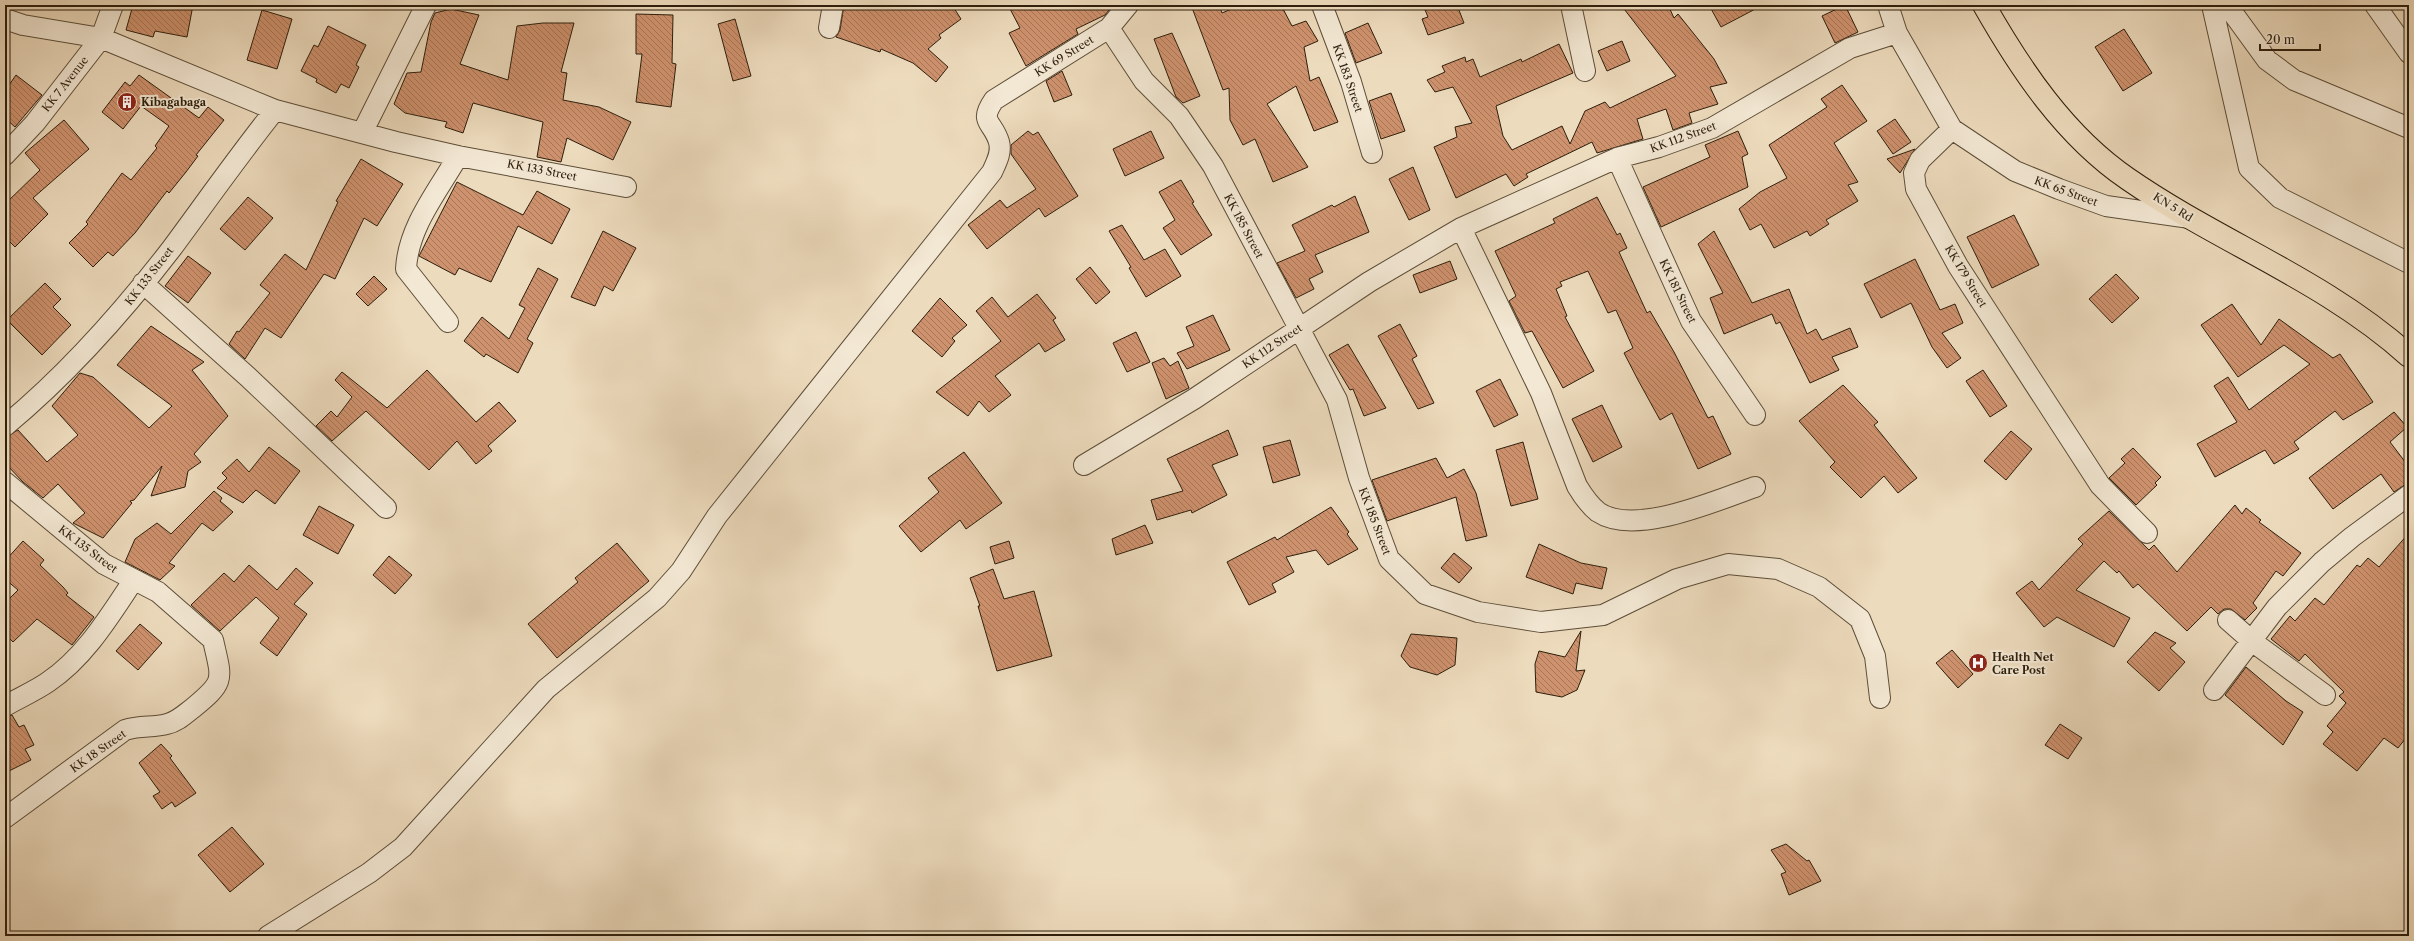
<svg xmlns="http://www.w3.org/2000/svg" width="2414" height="941" font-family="'Libre Caslon Text',serif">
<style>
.building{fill:url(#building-back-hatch);stroke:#2d1e0c}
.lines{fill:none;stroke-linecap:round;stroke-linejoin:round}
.minor-casing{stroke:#5d4d38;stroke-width:22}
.major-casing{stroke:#2d1e0c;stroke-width:24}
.minor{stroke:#f3e8d4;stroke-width:20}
.major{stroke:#eddbbd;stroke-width:22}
.labels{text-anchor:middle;stroke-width:4;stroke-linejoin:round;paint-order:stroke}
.street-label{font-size:11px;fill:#2d1e0c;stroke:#f3e8d4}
.poi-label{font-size:11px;font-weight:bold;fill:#2d1e0c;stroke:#f3e8d4;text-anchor:start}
</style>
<defs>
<pattern id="building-back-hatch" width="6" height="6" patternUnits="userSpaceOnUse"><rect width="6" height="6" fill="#cf926e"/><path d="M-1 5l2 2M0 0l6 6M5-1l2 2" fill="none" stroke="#a87759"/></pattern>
</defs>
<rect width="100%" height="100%" fill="#eddbbd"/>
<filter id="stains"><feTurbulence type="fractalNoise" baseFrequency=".005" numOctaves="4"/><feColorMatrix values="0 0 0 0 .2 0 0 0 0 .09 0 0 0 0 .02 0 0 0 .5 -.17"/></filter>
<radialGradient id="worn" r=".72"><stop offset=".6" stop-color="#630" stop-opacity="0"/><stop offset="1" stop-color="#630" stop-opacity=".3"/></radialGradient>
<!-- building -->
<path class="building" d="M133,5H193L187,37L155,31L153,37L126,30Z
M844,5H952L961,19L939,35L941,38L928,49L948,67L936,82L913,63L881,49L880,52L836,37L840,30Z
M1008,5H1113L1105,15L1076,29L1078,34L1026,66L1009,33L1020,28Z
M1191,5H1219L1222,13L1241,5H1246L1249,10L1269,5H1281L1292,26L1306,21L1318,41L1304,47L1310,81L1319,77L1338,122L1314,131L1296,86L1267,104L1308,167L1273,182L1255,139L1243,145L1230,120L1229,88L1223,90Z
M1423,5H1457L1464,23L1428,35L1422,19L1428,17Z
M1621,5H1668L1674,18L1678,14L1714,59L1727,83L1710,87L1718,104L1689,113L1692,123L1673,130L1666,109L1637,119L1643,139L1597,153L1592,142L1526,174L1528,177L1514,186L1506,174L1456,198L1434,147L1457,137L1455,127L1472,123L1453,87L1435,92L1427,80L1445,72L1442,66L1465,57L1466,62L1473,59L1480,77L1521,59L1522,62L1559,44L1573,73L1496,106L1503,136L1512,150L1562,126L1570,144L1585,111L1605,102L1610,108L1676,76Z
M1709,5H1763L1721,27Z
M1845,5L1858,32L1835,43L1822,16Z
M451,9L479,15L460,64L508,80L517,26L543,23H574L561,72L567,73L563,100L599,107L631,122L613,160L567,138L561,162L537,157L543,122L473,103L463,133L445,127L447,122L405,113L394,104L407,73L421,72L431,22L435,13Z
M262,10L292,19L277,69L247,60Z
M636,14L673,15L672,63L676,64L671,107L636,102L642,54H636Z
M735,19L751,76L733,81L718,24Z
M1368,23L1382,53L1356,63L1345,33Z
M328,26L366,45L356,65L359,67L349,88L341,84L336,93L316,82L317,79L301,71L314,45L318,47Z
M2124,29L2152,73L2123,91L2095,47Z
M1172,33L1200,96L1183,103L1176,97L1154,39Z
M1622,41L1630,61L1607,71L1598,51Z
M1062,71L1072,95L1054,102L1046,81Z
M16,75L42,95L15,127L5,118V91Z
M139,75L199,118L208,107L224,120L196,155L198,156L186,172L169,193L167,191L135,233L113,256L108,252L93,267L69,243L88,224L86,222L122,173L131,180L157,148L155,146L169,126L141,106L123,129L102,112L125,82L130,86Z
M1842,85L1867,121L1834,143L1858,182L1848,185L1858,201L1826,220L1829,224L1810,236L1807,231L1774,248L1761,224L1750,230L1739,209L1760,192L1787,178L1769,145L1827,107L1821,99Z
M1391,93L1405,131L1381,139L1369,101Z
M1895,119L1911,142L1893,154L1877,131Z
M64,120L89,149L33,198L48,214L15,247L5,237V204L40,170L25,153Z
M1028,131L1033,135L1038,132L1078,196L1045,217L1039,208L987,249L968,225L1000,200L1007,208L1036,189L1011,154V145Z
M1151,131L1164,158L1125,176L1113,149Z
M1738,131L1748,154L1742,157L1748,187L1661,227L1643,187L1710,157L1705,145Z
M1915,149L1900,173L1887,159Z
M361,159L403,184L377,226L364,218L335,279L324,274L281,338L265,328L245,359L229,344L237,331L239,332L270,293L260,285L285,254L306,270L338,202L336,201Z
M1413,167L1430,210L1409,220L1389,179Z
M1181,180L1194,202L1192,203L1212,235L1181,255L1163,228L1175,220L1159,192Z
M457,182L523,215L537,191L570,209L552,244L518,226L491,282L459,268L455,275L419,256Z
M1355,196L1369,232L1315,255L1323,272L1309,279L1314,289L1296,298L1277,263L1305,251L1292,225L1332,205L1334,207Z
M248,197L273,218L245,250L220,229Z
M1597,197L1617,235L1620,233L1627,248L1619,252L1647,313L1650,311L1674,352L1708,418L1713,416L1731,454L1698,469L1672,413L1660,420L1638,380L1624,353L1633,348L1616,310L1608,313L1588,271L1560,282L1562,286L1556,289L1567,316L1565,317L1594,371L1563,388L1532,331L1525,333L1509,301L1516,296L1495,251L1555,223L1553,219Z
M2014,215L2039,265L1992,288L1967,237Z
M1122,225L1144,260L1165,249L1181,276L1146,297L1129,268L1131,267L1109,231Z
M603,231L636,248L613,291L604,286L595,306L571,297Z
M1714,231L1752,303L1789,289L1807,334L1816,329L1822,340L1850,328L1858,347L1832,357L1839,370L1810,383L1780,322L1776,324L1772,314L1724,334L1710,298L1723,293L1698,244Z
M188,256L211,273L188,303L165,286Z
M1915,259L1940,310L1955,304L1963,323L1942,333L1961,358L1947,368L1932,347L1911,303L1881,318L1864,284Z
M1450,261L1457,279L1420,293L1413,275Z
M1090,267L1110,292L1096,304L1076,279Z
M538,268L558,279L527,339L533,343L518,373L486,354L484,357L464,341L482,317L509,339L525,308L519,305Z
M2116,274L2139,298L2112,323L2089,299Z
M374,276L387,289L368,306L356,294Z
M45,283L61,299L53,307L71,325L42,355L7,320Z
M1037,294L1056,318L1053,320L1065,340L1045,352L1039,343L995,376L1011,395L989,412L979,401L968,416L936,392L1001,341L976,311L992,297L1008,317Z
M940,298L967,325L952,338L955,341L942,357L912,331Z
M2232,304L2261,345L2279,319L2333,358L2340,354L2373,402L2343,420L2335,411L2294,442L2299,449L2274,464L2265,450L2215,477L2197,444L2237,422L2214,386L2228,377L2249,410L2310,364L2284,345L2238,377L2201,325Z
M1213,315L1230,350L1187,369L1177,353L1194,346L1186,327Z
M1400,324L1417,356L1412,359L1434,403L1418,409L1378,336Z
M151,326L204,362L192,370L228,416L194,454L201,462L188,471L185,487L151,496L162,466L134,500L130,501L132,503L103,538L73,523L85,513L58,484L43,498L23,482L5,463V437L18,430L47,462L78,435L52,406L80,373L93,377L149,428L172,406L117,365Z
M1136,332L1150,362L1127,372L1113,343Z
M1348,344L1386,408L1364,416L1353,389L1350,390L1329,355Z
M1164,358L1170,366L1178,361L1189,388L1166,399L1152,363Z
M427,370L476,422L499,402L516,421L488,446L492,451L476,464L457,441L429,470L366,411L332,441L316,426L331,411L337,417L352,397L335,380L342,372L387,408Z
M1983,370L2007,406L1990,417L1966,381Z
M1500,379L1518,415L1494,427L1476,391Z
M1843,385L1878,422L1874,425L1917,478L1898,493L1884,476L1861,498L1830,467L1835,462L1799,421Z
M1602,405L1622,447L1593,462L1572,419Z
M2394,412L2407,427L2390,442L2409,467V482L2394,492L2381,474L2333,509L2309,478Z
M1228,430L1238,455L1212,465L1227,495L1192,513L1191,510L1157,520L1151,500L1183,491L1167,459Z
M2011,431L2032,449L2006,480L1984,461Z
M1290,440L1300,475L1273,483L1263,447Z
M1523,442L1538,499L1511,506L1496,450Z
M269,447L300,471L275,504L256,490L243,503L217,488L227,478L222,473L237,459L249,472Z
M2133,448L2161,477L2155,483L2157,485L2136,505L2109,478L2125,463L2121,459Z
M964,452L1002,503L966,529L960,520L921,552L899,526L939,492L928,478Z
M1436,458L1447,478L1464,469L1476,493L1487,536L1466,541L1456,497L1387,521L1372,480Z
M214,491L222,498L220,501L233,512L213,531L202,523L169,563L175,566L160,580L125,562L135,539L157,523L171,534Z
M2235,505L2242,514L2246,508L2261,520L2259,522L2301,553L2283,576L2276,571L2253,603L2257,608L2245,620L2231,609H2224L2218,614L2211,607L2187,631L2138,584L2133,588L2119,571L2117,573L2104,561L2076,590L2130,618L2114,647L2057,617L2044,627L2016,593L2032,581L2039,590L2083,544L2078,539L2109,511L2149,550L2154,545L2177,572Z
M319,506L354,525L338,554L303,535Z
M1331,507L1349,532L1347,534L1358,549L1328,565L1316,550L1286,557L1294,572L1272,584L1276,592L1249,605L1227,562L1275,537L1277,540Z
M1145,525L1153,543L1116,555L1112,539Z
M2409,533V734L2398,748L2384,738L2357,771L2323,744L2333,732L2327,726L2346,703L2339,696L2344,692L2305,654L2299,661L2271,639L2290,616L2295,621L2315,598L2324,605L2357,565L2360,567L2368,558L2379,567Z
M23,541L44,560L40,565L63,587L68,593L66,595L94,617L72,645L37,619L13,642L5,634V603L18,590L5,579V561Z
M1009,541L1014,558L995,564L990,547Z
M617,543L649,581L557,658L528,624L578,582L575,578Z
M1539,544L1581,563L1607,568L1602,589L1576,583L1573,594L1526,577Z
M1454,553L1472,568L1459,583L1441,568Z
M389,556L412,575L395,594L373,575Z
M249,565L277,590L296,568L313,583L294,604L307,614L277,656L260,643L279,618L256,597L220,631L191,605L224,573L234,582Z
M993,569L1004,599L1034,591L1052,656L997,671L978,606H980L970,578Z
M140,624L162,643L138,670L116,651Z
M1581,631L1576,671L1585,670L1577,690L1562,697L1536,692L1535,664L1539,651L1565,657Z
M2155,632L2176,643L2170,648L2185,662L2159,691L2127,662Z
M1411,634L1457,638L1455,665L1437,675L1410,667L1401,656Z
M1952,650L1973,674L1958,688L1936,663Z
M2246,667L2286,701L2303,712L2283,745L2225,695Z
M12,715L19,727L24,725L34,745L25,749L31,760L5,773V717Z
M2060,724L2082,738L2068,759L2045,745Z
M161,744L172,756L170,758L196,793L175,807L172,802L162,809L153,796L160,792L139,763Z
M232,827L264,864L230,892L198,855Z
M1786,844L1807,861L1809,860L1821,881L1789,895L1781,874L1786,872L1771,850Z"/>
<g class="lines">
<defs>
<path id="minor" d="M1322,5L1351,82L1372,153
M1571,5L1585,71
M1888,5L1897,33L1952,129L1920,160L1914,173L1916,189L1958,266L2100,485L2147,533
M2212,5L2249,168L2280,198L2409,263
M2227,5L2267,60L2294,80L2409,128
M2375,5L2409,53
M5,19L23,25L101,38L275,110L396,142L458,156L626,187
M829,28L833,5
M1109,28L1144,81L1179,116L1213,166L1337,400L1359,478L1389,559L1425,594L1478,612L1541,622L1603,615L1677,579L1728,564L1778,569L1819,587L1860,619L1875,656L1880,698
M1952,129L2015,171L2059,189L2106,206L2190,218
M362,133L426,5
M5,155L35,123L101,38L113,5
M1617,158L1691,321L1755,415
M1461,228L1541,393L1577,486C1583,496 1589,505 1598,512C1635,537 1717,500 1755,487
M143,283L248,377L386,508
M448,322L406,269C408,227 438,191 458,156
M5,426C68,374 122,313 172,248C206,202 239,155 275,110
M1084,465L1194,399L1369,282L1461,228L1617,158L1659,147L1712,128L1850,48L1897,33
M5,482L104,564L158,592L213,640C222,680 226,681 193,708C185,714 177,722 167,724C153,728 141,725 125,730L5,818
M2228,620L2253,642L2325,695
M2214,690L2277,607L2322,562L2352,537L2409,495
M5,706C19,698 35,691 48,682C85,657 109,617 133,581
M268,936L369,873L403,847L546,689L657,598L681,571L717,516L992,172C996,163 1002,153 999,142C993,121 978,123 994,100L1109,28L1128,5"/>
<path id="major" d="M1984,5C2021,70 2065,136 2128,179C2219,242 2326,281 2409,356"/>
</defs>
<!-- minor casing -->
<use href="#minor" class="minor-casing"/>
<!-- major casing -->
<use href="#major" class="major-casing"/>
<!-- minor -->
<use href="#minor" class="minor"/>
<!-- major -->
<use href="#major" class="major"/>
</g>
<!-- icons -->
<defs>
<symbol id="building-disc" viewBox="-11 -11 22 22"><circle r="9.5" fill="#8f2418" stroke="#f3e8d4"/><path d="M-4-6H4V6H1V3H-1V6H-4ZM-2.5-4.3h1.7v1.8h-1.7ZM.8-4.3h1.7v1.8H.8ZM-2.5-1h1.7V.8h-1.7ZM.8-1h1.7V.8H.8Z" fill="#fff"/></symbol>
<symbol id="hospital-disc" viewBox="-11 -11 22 22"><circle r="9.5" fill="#8f2418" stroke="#f3e8d4"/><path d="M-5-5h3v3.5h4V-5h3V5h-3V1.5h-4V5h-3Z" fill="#fff"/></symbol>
</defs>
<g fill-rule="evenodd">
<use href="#building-disc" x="116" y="91" width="22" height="22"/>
<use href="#hospital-disc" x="1967" y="652" width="22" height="22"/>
</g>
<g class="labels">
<!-- street labels -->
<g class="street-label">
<text transform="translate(1064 56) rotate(-32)" y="4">KK 69 Street</text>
<text transform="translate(1348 78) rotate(71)" y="4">KK 183 Street</text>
<text transform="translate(65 84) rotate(-52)" y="4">KK 7 Avenue</text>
<text transform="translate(1683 137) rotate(-20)" y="4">KK 112 Street</text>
<text transform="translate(542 170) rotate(11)" y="4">KK 133 Street</text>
<text transform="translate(2066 191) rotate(20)" y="4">KK 65 Street</text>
<text transform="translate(2173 207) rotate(32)" y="4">KN 5 Rd</text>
<text transform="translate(1244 226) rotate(62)" y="4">KK 185 Street</text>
<text transform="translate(149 276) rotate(-52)" y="4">KK 133 Street</text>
<text transform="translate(1966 276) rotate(59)" y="4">KK 179 Street</text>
<text transform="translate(1678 291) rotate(64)" y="4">KK 181 Street</text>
<text transform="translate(1272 346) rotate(-34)" y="4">KK 112 Street</text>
<text transform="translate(1375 521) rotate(69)" y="4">KK 185 Street</text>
<text transform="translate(88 549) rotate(37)" y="4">KK 135 Street</text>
<text transform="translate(98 751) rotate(-35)" y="4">KK 18 Street</text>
</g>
<!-- poi labels -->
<g class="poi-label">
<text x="141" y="106">Kibagabaga</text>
<text x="1992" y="661">Health Net<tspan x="1992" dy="13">Care Post</tspan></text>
</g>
</g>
<!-- margin -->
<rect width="2414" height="941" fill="none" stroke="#eddbbd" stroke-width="20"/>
<rect x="6" y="6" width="2402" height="929" fill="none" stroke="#2d1e0c" stroke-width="2"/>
<rect x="10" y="10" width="2394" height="921" fill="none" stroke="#2d1e0c"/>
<!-- scale -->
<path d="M2260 44v6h60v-6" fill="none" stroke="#2d1e0c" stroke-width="2"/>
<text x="2266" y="44" font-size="12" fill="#2d1e0c" stroke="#f3e8d4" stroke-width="3" paint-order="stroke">20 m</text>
<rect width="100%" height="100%" filter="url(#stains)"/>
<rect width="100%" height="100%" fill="url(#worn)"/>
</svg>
